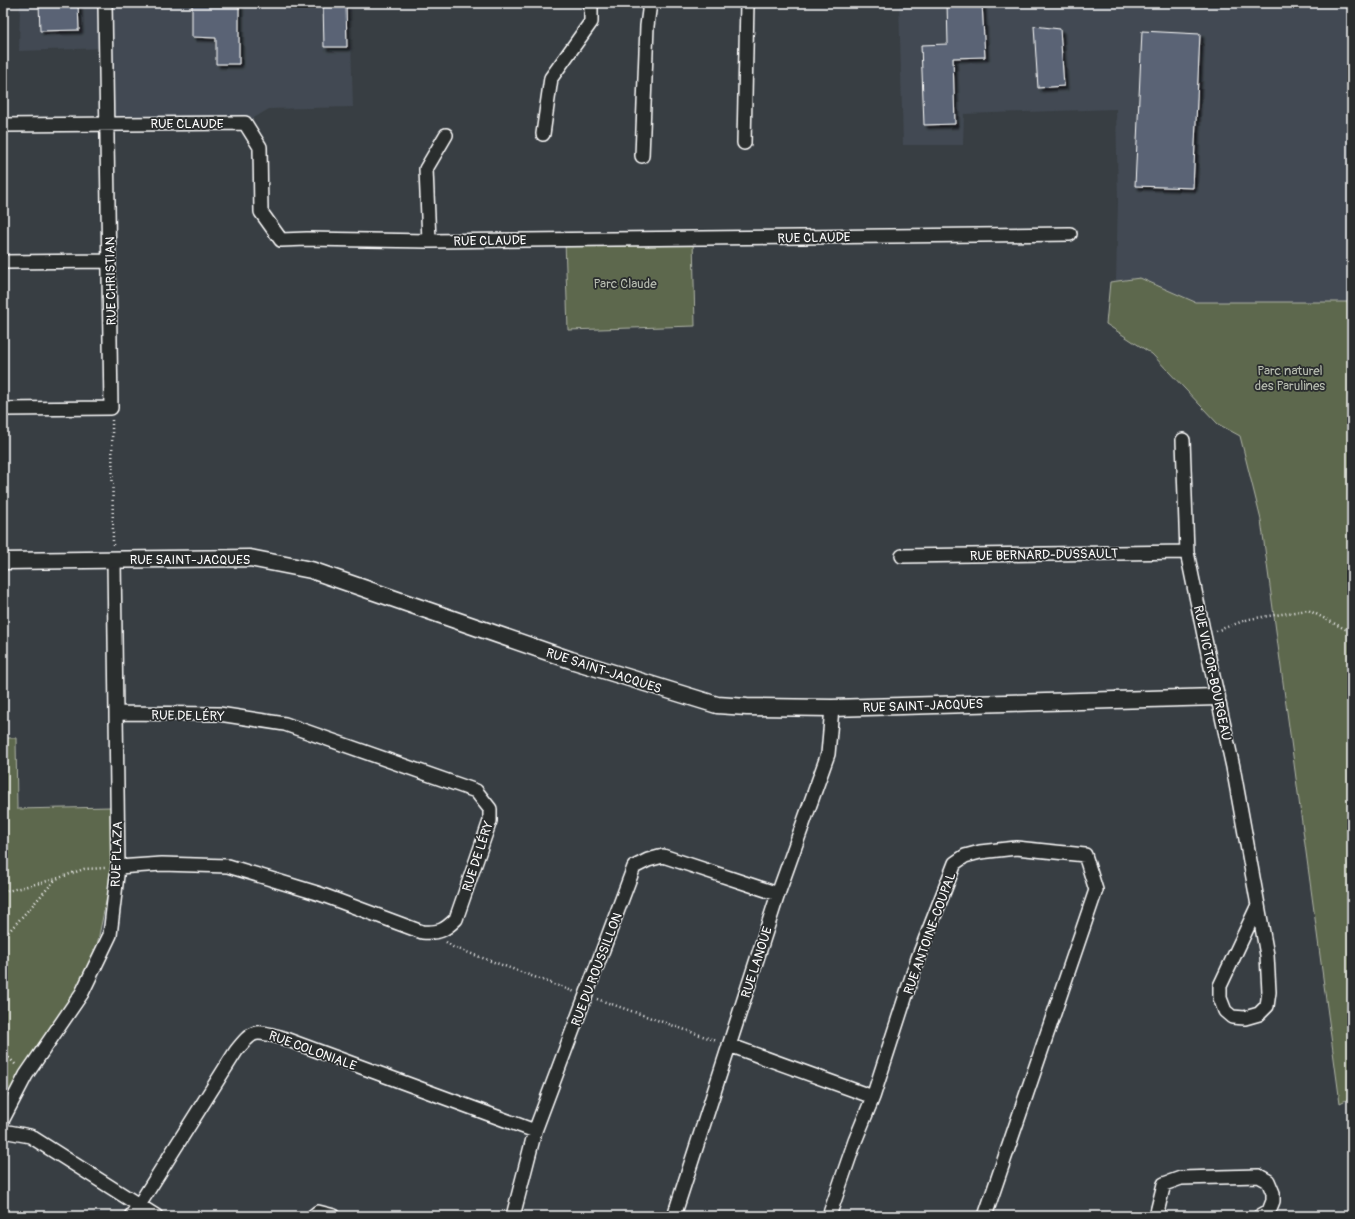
<svg xmlns="http://www.w3.org/2000/svg" width="1355" height="1219" font-family="Pangolin,sans-serif">
<style>
.built{fill:#424952}
.green{fill:#5d674e;stroke:#aeb3a6}
.building{fill:#5a6475;stroke:#fff;filter:url(#shadow)}
.lines{fill:none;stroke-linecap:round;stroke-linejoin:round}
.minor-casing{stroke:#fff;stroke-width:16}
.tertiary-casing{stroke:#fff;stroke-width:19}
.path{stroke:#fff;stroke-width:2.5;stroke-dasharray:1 3;stroke-linecap:butt}
.minor{stroke:#2a2d2e;stroke-width:13}
.tertiary{stroke:#2a2d2e;stroke-width:16}
.labels{text-anchor:middle;stroke-width:3.5;stroke-linejoin:round;paint-order:stroke}
.street-label{font-size:13px;fill:#fff;stroke:#2a2d2e}
.park-label{font-size:13px;fill:#b6bbaf;stroke:#2a2d2e}
</style>
<defs>
<filter id="shadow"><feDropShadow dx="3.5" dy="3.5" stdDeviation="1" flood-color="#0009"/></filter>
</defs>
<rect width="100%" height="100%" fill="#383e43"/>
<filter id="ink" filterUnits="userSpaceOnUse"><feTurbulence type="fractalNoise" baseFrequency=".025" numOctaves="2"/><feDisplacementMap in="SourceGraphic" scale="8" xChannelSelector="R" yChannelSelector="G"/><feConvolveMatrix kernelMatrix="1 2 1 2 8 2 1 2 1" color-interpolation-filters="sRGB"/></filter>
<g filter="url(#ink)">
<!-- built -->
<path class="built" d="M20,3H350L353,107L269,109L245,123H107L106,48L19,51Z
M899,3H1352V312L1115,316L1118,200L1116,109L964,114L963,145H903Z"/>
<!-- green -->
<path class="green" d="M693,238L695,326L568,330L565,240Z
M1140,278L1195,302H1352V1097L1340,1103L1261,520L1240,436L1218,424L1152,354L1106,324L1110,282Z
M3,738H16L17,809L111,807L112,872L93,965L3,1113Z"/>
<!-- building -->
<path class="building" d="M39,3H78L79,30L40,31Z
M192,3H239V64H216V38L192,37Z
M323,3H346L347,47H324Z
M947,3H982L985,57L953,58L955,124L924,125L921,45L948,44Z
M1034,26L1060,29L1064,86L1038,88Z
M1142,31L1200,34L1193,188L1135,186Z"/>
<g class="lines">
<defs>
<path id="minor" d="M3,125L245,123L260,147L261,212L281,240L307,239L429,241L1070,234
M543,134L551,78L591,22V3
M744,143L747,3
M642,156L647,26L650,3
M429,241L426,169L446,135
M3,262L109,261
M3,409L111,408L105,3
M1183,440L1187,552L1204,635L1233,767L1267,955L1269,992L1267,1006L1259,1014L1245,1018L1232,1017L1225,1011L1220,998V986L1258,905
M902,556L1187,552
M116,713L219,714L285,724L476,791L490,809V821L456,919C444,931 439,933 422,932L320,894L228,866L162,864L118,867
M729,1045L873,1097
M3,1119L26,1075L82,993L110,935L118,867L114,560
M3,1131L30,1136L156,1216
M131,1216L139,1205L236,1051C253,1030 254,1030 280,1037L535,1131
M313,1216L318,1212L334,1216
M513,1216L535,1131L634,867L648,860L663,856L778,894
M674,1216L778,894L828,754L832,708
M829,1216L855,1141L873,1097L918,958L955,863L965,856L980,852L1016,848L1085,855L1096,890L985,1216
M1156,1216L1164,1184L1181,1178L1259,1176L1268,1181L1273,1193V1201L1269,1211L1260,1216"/>
<path id="tertiary" d="M3,561L250,558L311,570L571,660L717,705L747,707L832,708L1217,697"/>
</defs>
<!-- minor casing -->
<use href="#minor" class="minor-casing"/>
<!-- tertiary casing -->
<use href="#tertiary" class="tertiary-casing"/>
<!-- path -->
<path class="path" d="M112,420L113,545
M1216,631L1249,619L1308,610L1345,629H1352
M3,892L56,879L84,869L106,868
M3,938L56,879
M446,942L453,947L575,992
M597,999L717,1041
M3,1052L17,1066"/>
<!-- minor -->
<use href="#minor" class="minor"/>
<!-- tertiary -->
<use href="#tertiary" class="tertiary"/>
</g>
</g>
<g class="labels">
<!-- street labels -->
<g class="street-label">
<text x="187" y="128">RUE CLAUDE</text>
<text transform="translate(814 237) rotate(-1)" y="5">RUE CLAUDE</text>
<text transform="translate(490 240) rotate(-1)" y="5">RUE CLAUDE</text>
<text transform="translate(110 281) rotate(-91)" y="5">RUE CHRISTIAN</text>
<text transform="translate(1044 554) rotate(-1)" y="5">RUE BERNARD-DUSSAULT</text>
<text x="190" y="564">RUE SAINT-JACQUES</text>
<text transform="translate(604 670) rotate(18)" y="5">RUE SAINT-JACQUES</text>
<text transform="translate(1213 673) rotate(78)" y="5">RUE VICTOR-BOURGEAU</text>
<text transform="translate(923 705) rotate(-2)" y="5">RUE SAINT-JACQUES</text>
<text transform="translate(188 715) rotate(1)" y="5">RUE DE LÉRY</text>
<text transform="translate(116 854) rotate(-88)" y="5">RUE PLAZA</text>
<text transform="translate(477 856) rotate(-72)" y="5">RUE DE LÉRY</text>
<text transform="translate(929 933) rotate(-70)" y="5">RUE ANTOINE-COUPAL</text>
<text transform="translate(756 962) rotate(-72)" y="5">RUE LANOUE</text>
<text transform="translate(596 969) rotate(-69)" y="5">RUE DU ROUSSILLON</text>
<text transform="translate(313 1050) rotate(20)" y="5">RUE COLONIALE</text>
</g>
<!-- park labels -->
<g class="park-label">
<text x="625" y="288">Parc Claude</text>
<text x="1290" y="375">Parc naturel<tspan x="1290" dy="15">des Parulines</tspan></text>
</g>
</g>
<!-- margin -->
<rect width="1355" height="1219" fill="none" stroke="#2a2d2e" stroke-width="16"/>
<rect x="8" y="8" width="1339" height="1203" fill="none" stroke="#fff" stroke-width="1.5" filter="url(#ink)"/>
</svg>
